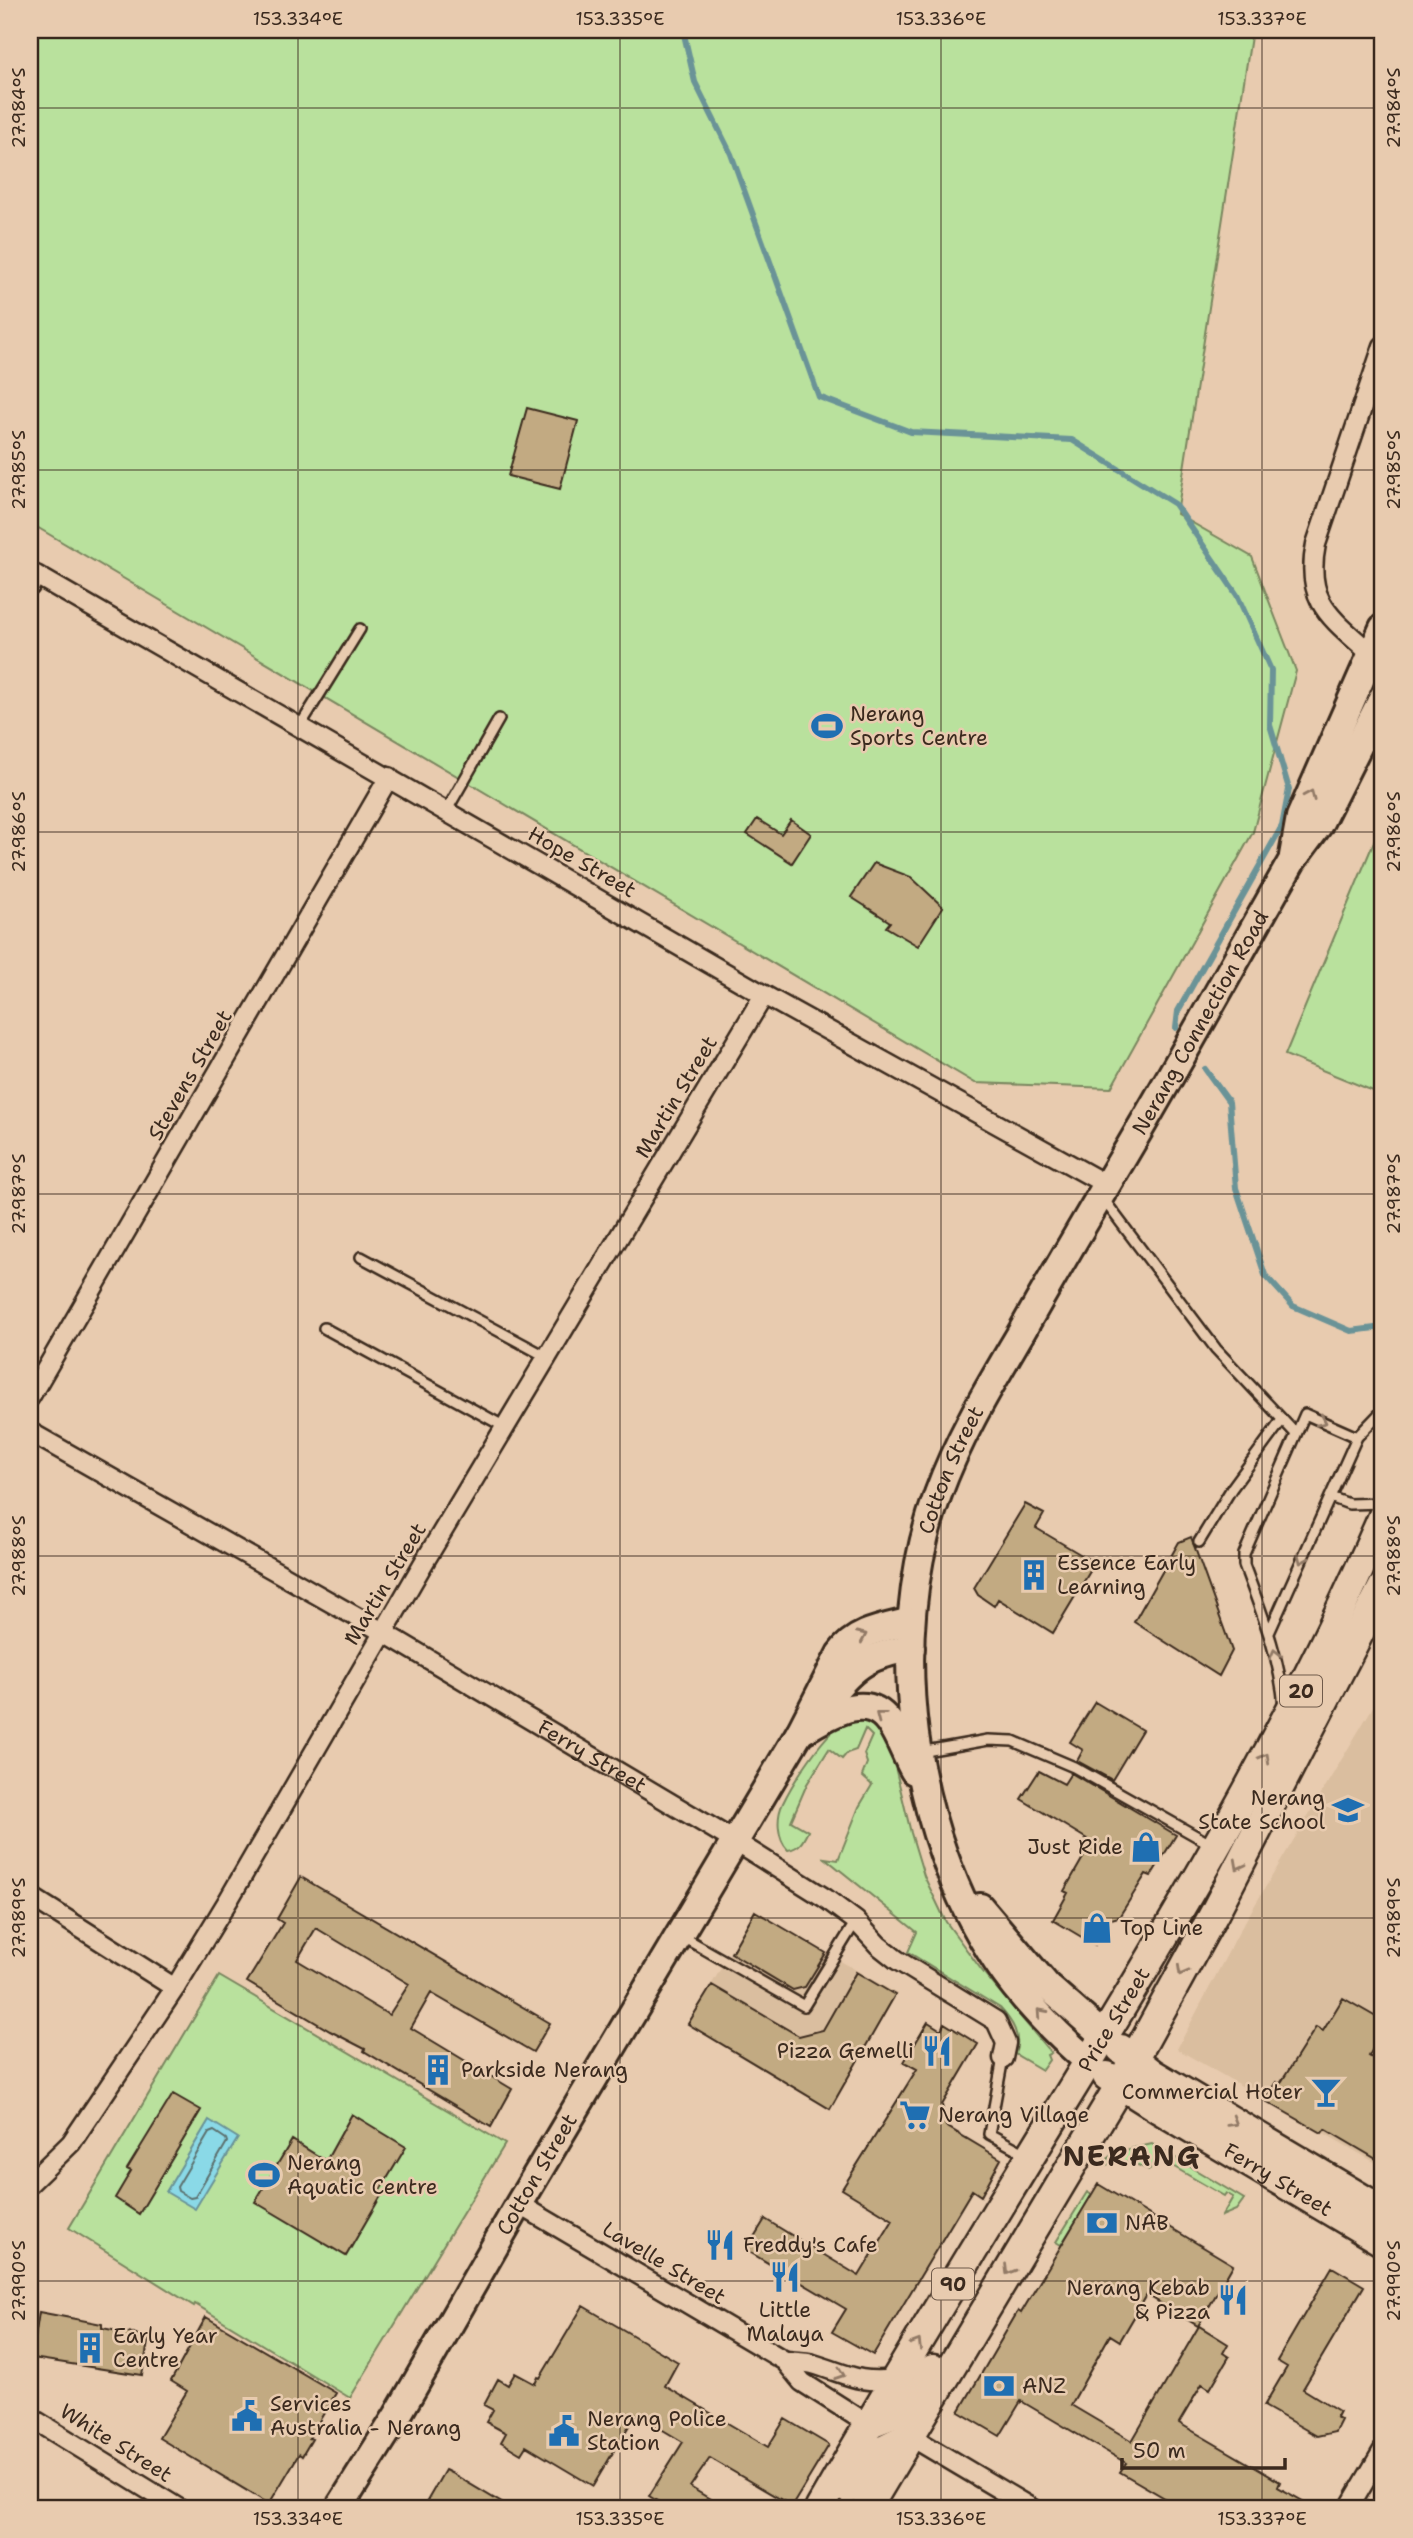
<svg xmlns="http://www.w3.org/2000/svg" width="1413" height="2538" font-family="'Shantell Sans',sans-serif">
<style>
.built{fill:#dabe9f}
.green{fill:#b9e19d;stroke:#7a865e;stroke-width:2}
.water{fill:#8ad9e7;stroke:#6a9397;stroke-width:2}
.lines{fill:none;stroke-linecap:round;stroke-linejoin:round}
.shore{stroke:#5b706e;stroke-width:2}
.stream{stroke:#6a9397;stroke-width:6}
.building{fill:#c2aa82;stroke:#3b2a1e;stroke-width:2;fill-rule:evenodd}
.lane-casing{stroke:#3b2a1e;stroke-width:14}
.street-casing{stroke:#3b2a1e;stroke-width:23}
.secondary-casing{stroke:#3b2a1e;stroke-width:32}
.primary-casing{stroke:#3b2a1e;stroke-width:33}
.lane{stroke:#e8cbaf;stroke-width:9}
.street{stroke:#e8cbaf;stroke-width:18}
.secondary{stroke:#e8cbaf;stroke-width:26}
.primary{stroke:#e8cbaf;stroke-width:28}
.oneway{stroke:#927a66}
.ticks{fill:none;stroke:#3b2a1e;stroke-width:2;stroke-opacity:0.45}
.labels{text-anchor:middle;stroke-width:5;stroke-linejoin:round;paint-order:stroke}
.shield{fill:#e8cbaf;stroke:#6f5a4a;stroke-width:2}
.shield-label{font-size:19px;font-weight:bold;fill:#3b2a1e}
.poi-label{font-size:21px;fill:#3b2a1e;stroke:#e8cbaf;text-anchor:start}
.street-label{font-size:21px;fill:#3b2a1e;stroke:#e8cbaf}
.district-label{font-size:28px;font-weight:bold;letter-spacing:2px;fill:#3b2a1e;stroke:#e8cbaf}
.neatline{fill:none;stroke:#3b2a1e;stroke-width:2.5}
.ticks-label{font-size:18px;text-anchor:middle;fill:#3b2a1e}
</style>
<rect width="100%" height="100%" fill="#e8cbaf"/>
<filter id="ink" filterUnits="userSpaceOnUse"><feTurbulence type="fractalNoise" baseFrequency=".0143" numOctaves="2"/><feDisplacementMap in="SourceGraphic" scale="14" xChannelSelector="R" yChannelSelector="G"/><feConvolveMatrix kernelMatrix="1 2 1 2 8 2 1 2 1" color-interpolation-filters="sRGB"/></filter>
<g filter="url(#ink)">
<!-- built -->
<path class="built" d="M1383,1690V2167L1177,2049L1240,1930Z
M755,1911L897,1994L830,2109L688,2024Z"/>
<!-- green -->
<path class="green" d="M30,30H1252L1177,514L1252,557L1296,671L1253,832L1111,1088L975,1083L30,523Z
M1383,820V1095L1285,1055Z
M857,1718L871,1721L889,1742L911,1833L924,1876L946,1922L983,1972L1051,2053L1047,2055L1049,2060L1042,2070L1015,2054C1022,2036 1012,2021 1000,2008L908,1952L917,1932L825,1858L838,1860L859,1807L872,1785L862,1776L867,1763L864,1754L872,1736L865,1729L856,1750L847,1753L842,1759L829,1749L807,1784L791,1821L808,1831C803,1841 800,1848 788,1850C777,1839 776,1817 783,1803C793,1782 822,1737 841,1724C846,1721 852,1720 857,1718Z
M219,1976L505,2144L350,2398L195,2304L194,2306L69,2228Z
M1152,2144L1244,2199L1236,2210L1222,2216L1233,2197L1226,2193L1224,2196L1157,2157L1149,2170L1129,2161L1104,2165L1112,2153Z
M1087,2192L1092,2195L1061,2245L1056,2242Z"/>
<!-- water -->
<path class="water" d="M209,2120L238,2138L195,2209L166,2192Z"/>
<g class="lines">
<!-- shore -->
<path class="shore" d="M214,2131L226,2139L227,2142L195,2197L190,2198L178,2191L177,2187L209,2133Z"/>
<!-- stream -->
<path class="stream" d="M683,30L695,82L731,154L819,397L911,432L1072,440L1175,504L1237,595L1271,670L1270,725L1289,789L1282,826L1178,1011L1176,1028
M1205,1069L1229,1102L1236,1188L1265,1275L1293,1306L1351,1331L1383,1327"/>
</g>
<!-- building -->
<path class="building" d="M527,408L578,421L560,489L508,476Z
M757,819L781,834L791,820L811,834L792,863L747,834Z
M874,863L911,877L943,907L918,946L886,927L890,922L851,897Z
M1025,1504L1044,1514L1036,1528L1095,1563L1053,1633L998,1599L994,1606L978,1595L974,1588Z
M1191,1537L1232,1651L1219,1676L1134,1622L1179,1542Z
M1095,1702L1142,1730L1112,1780L1077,1761L1083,1750L1070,1742Z
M1039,1771L1064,1784L1071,1773L1176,1835L1151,1876L1146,1874L1119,1917L1111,1919L1095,1945L1053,1920L1068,1893L1064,1891L1092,1842L1021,1799Z
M301,1877L550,2023L533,2052L431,1993L411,2028L512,2089L491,2127L364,2051L365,2049L330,2031L247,1982L283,1923L277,1919ZM316,1928L409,1984L389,2015L297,1960Z
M755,1911L826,1953L805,1987L793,1990L731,1953Z
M856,1972L895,1995L830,2109L688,2024L712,1985L799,2036L823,2030Z
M1343,1998L1383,2021V2029L1369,2056L1383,2064V2163L1325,2129L1322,2133L1264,2100L1276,2082L1280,2084L1316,2027L1323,2031Z
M928,2022L941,2030L944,2023L978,2044L942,2105L946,2126L1001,2159L981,2196L972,2190L873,2355L832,2332L846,2309L746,2250L765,2219L859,2276L893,2220L842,2189L917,2069L904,2062Z
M173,2094L201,2110L139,2214L115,2198L131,2171L127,2169Z
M352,2114L406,2147L379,2192L382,2194L346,2256L255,2202L292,2140L326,2161Z
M1098,2184L1233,2265L1198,2326L1147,2295L1120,2341L1110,2335L1071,2405L1132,2441L1199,2326L1228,2344L1223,2353L1229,2357L1210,2389L1202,2384L1179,2423L1280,2482L1278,2487L1315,2508H1182L1120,2472L1126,2463L1021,2401L1000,2436L959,2412L1018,2311L1021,2313Z
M1332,2267L1364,2286L1303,2389L1339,2411L1336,2417L1341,2420L1335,2432L1317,2436L1264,2406L1287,2367L1277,2361Z
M583,2306L678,2362L665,2386L768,2447L785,2419L829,2445L792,2506L710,2458L690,2487L725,2508H669L649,2496L683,2442L636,2414L593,2486L526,2446L521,2454L501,2442L506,2433L486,2422L493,2410L484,2405L498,2379L508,2385L515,2373L535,2384L538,2377L540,2378Z
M39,2312L102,2324V2328L149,2337L142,2375L32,2358Z
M206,2317L336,2393L309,2438L312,2439L302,2456L299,2454L269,2504L159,2438L187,2391L171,2381Z
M445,2470L453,2474L510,2508H423Z"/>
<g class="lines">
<defs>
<path id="lane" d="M300,726L360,629
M447,810L499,719
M1104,1200L1216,1349L1296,1434
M361,1257L547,1357
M324,1328L505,1427
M1330,1497L1349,1504L1383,1503
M1199,1542L1232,1488L1282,1420
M1269,1633L1357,1437L1381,1412
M1284,1706C1280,1657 1261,1611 1244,1565V1554L1305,1414L1357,1437
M920,1752L988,1740L1013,1741L1074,1767L1212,1845
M683,1937L804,2006L856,1921
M1003,2058L989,2134L1028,2155"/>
<g id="street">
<path d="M30,586L36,575L764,995L1107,1185"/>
<path d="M1372,655C1332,618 1304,603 1316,544L1383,346"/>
<path d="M30,1397L389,777"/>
<path id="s1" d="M30,1432L383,1632L736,1842L825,1898L856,1921L878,1945L897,1960L996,2021L1006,2043L1003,2058"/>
<path d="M30,1896L175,1988"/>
<path d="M30,2183L71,2143L175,1988L229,1899L423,1564L764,995"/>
<path d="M519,2204L785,2361L802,2382L868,2424"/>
<path d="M785,2361C794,2362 805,2362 813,2364C847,2374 858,2384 895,2379"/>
<path d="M30,2417L178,2508"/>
<path d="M910,2436L1031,2508"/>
<path d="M1349,2508L1383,2450"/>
</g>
<g id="secondary">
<path d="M1293,856L1300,817L1383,628"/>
<path d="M830,1696C855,1664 870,1655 911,1648"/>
<path d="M800,1732C826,1718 865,1689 889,1722C899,1736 905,1755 914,1771"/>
<path d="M980,1907L1047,1986L1105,2037"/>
<path id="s2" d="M1089,2062C1057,2035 1020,1997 997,1962C911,1833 884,1640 938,1494C959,1436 991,1384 1022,1331C1054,1274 1087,1218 1121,1161C1180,1062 1235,961 1292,861L1318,826L1383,697"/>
<path id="s3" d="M339,2508L397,2416L519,2204L800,1732L840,1654C856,1631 885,1628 911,1621"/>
</g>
<g id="primary">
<path d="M1121,2049L1153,2074L1383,2211"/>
<path id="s4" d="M1107,2076L1159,2109L1383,2242"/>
<path d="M868,2424L896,2413L933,2369"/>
<path d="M848,2489L875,2453L910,2436"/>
<path id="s5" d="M820,2508C899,2371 982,2235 1065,2100C1181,1911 1295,1720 1383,1516"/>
<path d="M867,2508L1120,2085L1215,1912L1383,1587"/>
</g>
</defs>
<!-- lane casing -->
<use href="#lane" class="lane-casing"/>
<!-- street casing -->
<use href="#street" class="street-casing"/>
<!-- secondary casing -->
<use href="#secondary" class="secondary-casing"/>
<!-- primary casing -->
<use href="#primary" class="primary-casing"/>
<!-- lane -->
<use href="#lane" class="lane"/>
<!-- street -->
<use href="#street" class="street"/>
<!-- secondary -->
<use href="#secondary" class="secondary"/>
<!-- primary -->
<use href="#primary" class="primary"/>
</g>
<!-- one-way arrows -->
<defs><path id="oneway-chevron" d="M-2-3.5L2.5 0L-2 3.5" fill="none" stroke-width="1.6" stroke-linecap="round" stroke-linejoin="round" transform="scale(1.75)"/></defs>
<g class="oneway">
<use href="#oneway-chevron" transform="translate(1310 795) rotate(-66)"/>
<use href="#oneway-chevron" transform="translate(1322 1421) rotate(24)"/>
<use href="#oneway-chevron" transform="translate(1302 1559) rotate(114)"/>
<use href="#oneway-chevron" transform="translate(862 1636) rotate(-24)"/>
<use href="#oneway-chevron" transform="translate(1275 1654) rotate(-104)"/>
<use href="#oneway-chevron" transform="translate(880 1716) rotate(-142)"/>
<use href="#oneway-chevron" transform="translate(1265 1758) rotate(-61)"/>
<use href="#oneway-chevron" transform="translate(1239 1865) rotate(118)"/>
<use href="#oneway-chevron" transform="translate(1182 1971) rotate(119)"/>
<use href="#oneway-chevron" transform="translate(1041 2013) rotate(-132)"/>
<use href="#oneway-chevron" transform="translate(1233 2122) rotate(31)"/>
<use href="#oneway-chevron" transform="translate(1009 2270) rotate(121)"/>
<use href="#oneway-chevron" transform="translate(917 2344) rotate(-59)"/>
<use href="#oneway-chevron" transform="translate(840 2374) rotate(19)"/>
</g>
</g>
<!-- ticks -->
<path class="ticks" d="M298,30V2508M620,30V2508M941,30V2508M1262,30V2508M30,108H1383M30,470H1383M30,832H1383M30,1194H1383M30,1556H1383M30,1918H1383M30,2281H1383"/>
<!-- icons -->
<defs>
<symbol id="stadium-bare" viewBox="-9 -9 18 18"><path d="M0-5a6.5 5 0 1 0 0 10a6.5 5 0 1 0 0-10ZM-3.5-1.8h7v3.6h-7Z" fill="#1f6fb2" stroke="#e8cbaf" stroke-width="2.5" paint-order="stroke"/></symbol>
<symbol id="building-bare" viewBox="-9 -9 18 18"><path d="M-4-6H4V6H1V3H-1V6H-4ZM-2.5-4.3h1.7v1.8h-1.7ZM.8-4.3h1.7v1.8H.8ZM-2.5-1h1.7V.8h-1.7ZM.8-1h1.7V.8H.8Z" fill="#1f6fb2" stroke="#e8cbaf" stroke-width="2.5" paint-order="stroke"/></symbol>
<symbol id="school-bare" viewBox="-9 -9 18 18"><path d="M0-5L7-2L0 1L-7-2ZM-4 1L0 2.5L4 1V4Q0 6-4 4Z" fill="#1f6fb2" stroke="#e8cbaf" stroke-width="2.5" paint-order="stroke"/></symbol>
<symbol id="shop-bare" viewBox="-9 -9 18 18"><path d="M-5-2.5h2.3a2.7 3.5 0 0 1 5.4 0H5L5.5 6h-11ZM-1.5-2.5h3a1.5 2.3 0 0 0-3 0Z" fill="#1f6fb2" stroke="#e8cbaf" stroke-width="2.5" paint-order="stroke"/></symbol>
<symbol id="restaurant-bare" viewBox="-9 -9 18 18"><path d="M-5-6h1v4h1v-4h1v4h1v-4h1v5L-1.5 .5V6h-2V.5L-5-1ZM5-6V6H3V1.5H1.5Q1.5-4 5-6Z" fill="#1f6fb2" stroke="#e8cbaf" stroke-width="2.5" paint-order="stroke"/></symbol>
<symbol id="bar-bare" viewBox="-9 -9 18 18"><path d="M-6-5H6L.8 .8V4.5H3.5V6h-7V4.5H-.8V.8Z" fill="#1f6fb2" stroke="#e8cbaf" stroke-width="2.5" paint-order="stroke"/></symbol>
<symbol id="supermarket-bare" viewBox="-9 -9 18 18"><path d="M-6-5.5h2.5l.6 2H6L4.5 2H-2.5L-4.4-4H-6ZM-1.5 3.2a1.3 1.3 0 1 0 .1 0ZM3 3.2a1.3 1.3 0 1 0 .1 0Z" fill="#1f6fb2" stroke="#e8cbaf" stroke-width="2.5" paint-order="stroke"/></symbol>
<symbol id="bank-bare" viewBox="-9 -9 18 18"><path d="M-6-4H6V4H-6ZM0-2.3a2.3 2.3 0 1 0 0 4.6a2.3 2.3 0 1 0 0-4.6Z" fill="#1f6fb2" stroke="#e8cbaf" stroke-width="2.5" paint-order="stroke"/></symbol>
<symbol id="civic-bare" viewBox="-9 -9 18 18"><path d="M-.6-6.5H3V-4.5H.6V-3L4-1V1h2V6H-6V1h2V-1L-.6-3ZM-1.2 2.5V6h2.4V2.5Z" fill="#1f6fb2" stroke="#e8cbaf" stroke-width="2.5" paint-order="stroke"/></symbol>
</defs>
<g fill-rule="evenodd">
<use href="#stadium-bare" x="805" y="704" width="44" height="44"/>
<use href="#building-bare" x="1012" y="1553" width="44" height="44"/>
<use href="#school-bare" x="1326" y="1788" width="44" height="44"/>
<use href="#shop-bare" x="1124" y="1825" width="44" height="44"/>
<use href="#shop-bare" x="1075" y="1906" width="44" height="44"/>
<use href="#restaurant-bare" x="915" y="2029" width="44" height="44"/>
<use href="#building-bare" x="416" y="2048" width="44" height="44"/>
<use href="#bar-bare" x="1304" y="2070" width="44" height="44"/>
<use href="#supermarket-bare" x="893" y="2093" width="44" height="44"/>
<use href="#stadium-bare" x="242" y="2153" width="44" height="44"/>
<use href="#bank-bare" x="1080" y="2201" width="44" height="44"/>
<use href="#restaurant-bare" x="698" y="2223" width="44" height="44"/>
<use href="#restaurant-bare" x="763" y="2255" width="44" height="44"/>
<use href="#restaurant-bare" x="1211" y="2278" width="44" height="44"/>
<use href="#building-bare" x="68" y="2326" width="44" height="44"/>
<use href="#bank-bare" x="977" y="2364" width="44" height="44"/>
<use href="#civic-bare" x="225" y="2394" width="44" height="44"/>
<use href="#civic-bare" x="542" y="2409" width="44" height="44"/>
</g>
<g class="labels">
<!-- shield labels -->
<g class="shield">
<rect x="1280" y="1675.5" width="42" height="31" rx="5"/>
<rect x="932" y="2268.5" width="42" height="31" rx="5"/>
</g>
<g class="shield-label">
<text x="1301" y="1698">20</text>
<text x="953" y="2291">90</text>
</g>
<!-- poi labels -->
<g class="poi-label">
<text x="850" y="721">Nerang<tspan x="850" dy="24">Sports Centre</tspan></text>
<text x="1057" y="1570">Essence Early<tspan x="1057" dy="24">Learning</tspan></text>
<text x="1325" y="1805" text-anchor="end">Nerang<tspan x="1325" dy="24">State School</tspan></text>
<text x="1123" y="1854" text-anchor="end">Just Ride</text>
<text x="1120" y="1935">Top Line</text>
<text x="914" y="2058" text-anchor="end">Pizza Gemelli</text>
<text x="461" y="2077">Parkside Nerang</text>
<text x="1303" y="2099" text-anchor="end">Commercial Hoter</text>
<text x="938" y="2122">Nerang Village</text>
<text x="287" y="2170">Nerang<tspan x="287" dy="24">Aquatic Centre</tspan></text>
<text x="1125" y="2230">NAB</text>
<text x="743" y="2252">Freddy's Cafe</text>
<text x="1210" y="2295" text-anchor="end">Nerang Kebab<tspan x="1210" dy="24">&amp; Pizza</tspan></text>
<text x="785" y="2317" text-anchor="middle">Little<tspan x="785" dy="24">Malaya</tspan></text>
<text x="113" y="2343">Early Year<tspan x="113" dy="24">Centre</tspan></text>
<text x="1022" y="2393">ANZ</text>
<text x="270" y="2411">Services<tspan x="270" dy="24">Australia - Nerang</tspan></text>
<text x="587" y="2426">Nerang Police<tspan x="587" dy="24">Station</tspan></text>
</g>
<!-- street labels -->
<g class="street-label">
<text transform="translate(582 862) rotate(30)" y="7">Hope Street</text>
<text dy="7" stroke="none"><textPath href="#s2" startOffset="1164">Nerang Connection Road</textPath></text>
<text transform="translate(190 1075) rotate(-60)" y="7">Stevens Street</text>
<text transform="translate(676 1097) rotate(-59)" y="7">Martin Street</text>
<text dy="7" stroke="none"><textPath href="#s2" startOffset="651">Cotton Street</textPath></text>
<text transform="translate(385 1584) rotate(-59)" y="7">Martin Street</text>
<text dy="7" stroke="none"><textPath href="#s1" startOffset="649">Ferry Street</textPath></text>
<text dy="7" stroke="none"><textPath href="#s5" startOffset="570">Price Street</textPath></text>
<text dy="7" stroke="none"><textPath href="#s3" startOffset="388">Cotton Street</textPath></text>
<text dy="7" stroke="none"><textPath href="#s4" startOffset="200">Ferry Street</textPath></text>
<text transform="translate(664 2263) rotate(31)" y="7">Lavelle Street</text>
<text transform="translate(116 2443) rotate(32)" y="7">White Street</text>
</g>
<!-- district labels -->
<g class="district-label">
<text x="1132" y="2166">NERANG</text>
</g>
</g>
<!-- margin -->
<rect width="1413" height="2538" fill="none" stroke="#e8cbaf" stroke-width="77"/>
<!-- scale -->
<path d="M1122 2458v10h163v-10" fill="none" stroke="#3b2a1e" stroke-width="3.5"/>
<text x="1133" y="2458" font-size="21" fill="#3b2a1e" stroke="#e8cbaf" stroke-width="5" paint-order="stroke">50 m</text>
<rect x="38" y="38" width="1336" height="2462" class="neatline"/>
<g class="ticks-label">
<text x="298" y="25">153.334°E</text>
<text x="620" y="25">153.335°E</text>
<text x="941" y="25">153.336°E</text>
<text x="1262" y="25">153.337°E</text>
<text transform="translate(19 108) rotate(-90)" y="6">27.984°S</text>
<text transform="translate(1394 108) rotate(-90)" y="6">27.984°S</text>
<text transform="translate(19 470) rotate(-90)" y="6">27.985°S</text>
<text transform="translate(1394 470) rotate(-90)" y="6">27.985°S</text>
<text transform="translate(19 832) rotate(-90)" y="6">27.986°S</text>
<text transform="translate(1394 832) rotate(-90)" y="6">27.986°S</text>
<text transform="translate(19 1194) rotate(-90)" y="6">27.987°S</text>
<text transform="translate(1394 1194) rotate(-90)" y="6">27.987°S</text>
<text transform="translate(19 1556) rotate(-90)" y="6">27.988°S</text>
<text transform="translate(1394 1556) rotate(-90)" y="6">27.988°S</text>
<text transform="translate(19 1918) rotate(-90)" y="6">27.989°S</text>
<text transform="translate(1394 1918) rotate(-90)" y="6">27.989°S</text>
<text transform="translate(19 2281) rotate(-90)" y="6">27.990°S</text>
<text transform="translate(1394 2281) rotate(-90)" y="6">27.990°S</text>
<text x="298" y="2525">153.334°E</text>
<text x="620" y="2525">153.335°E</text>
<text x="941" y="2525">153.336°E</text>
<text x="1262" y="2525">153.337°E</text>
</g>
</svg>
